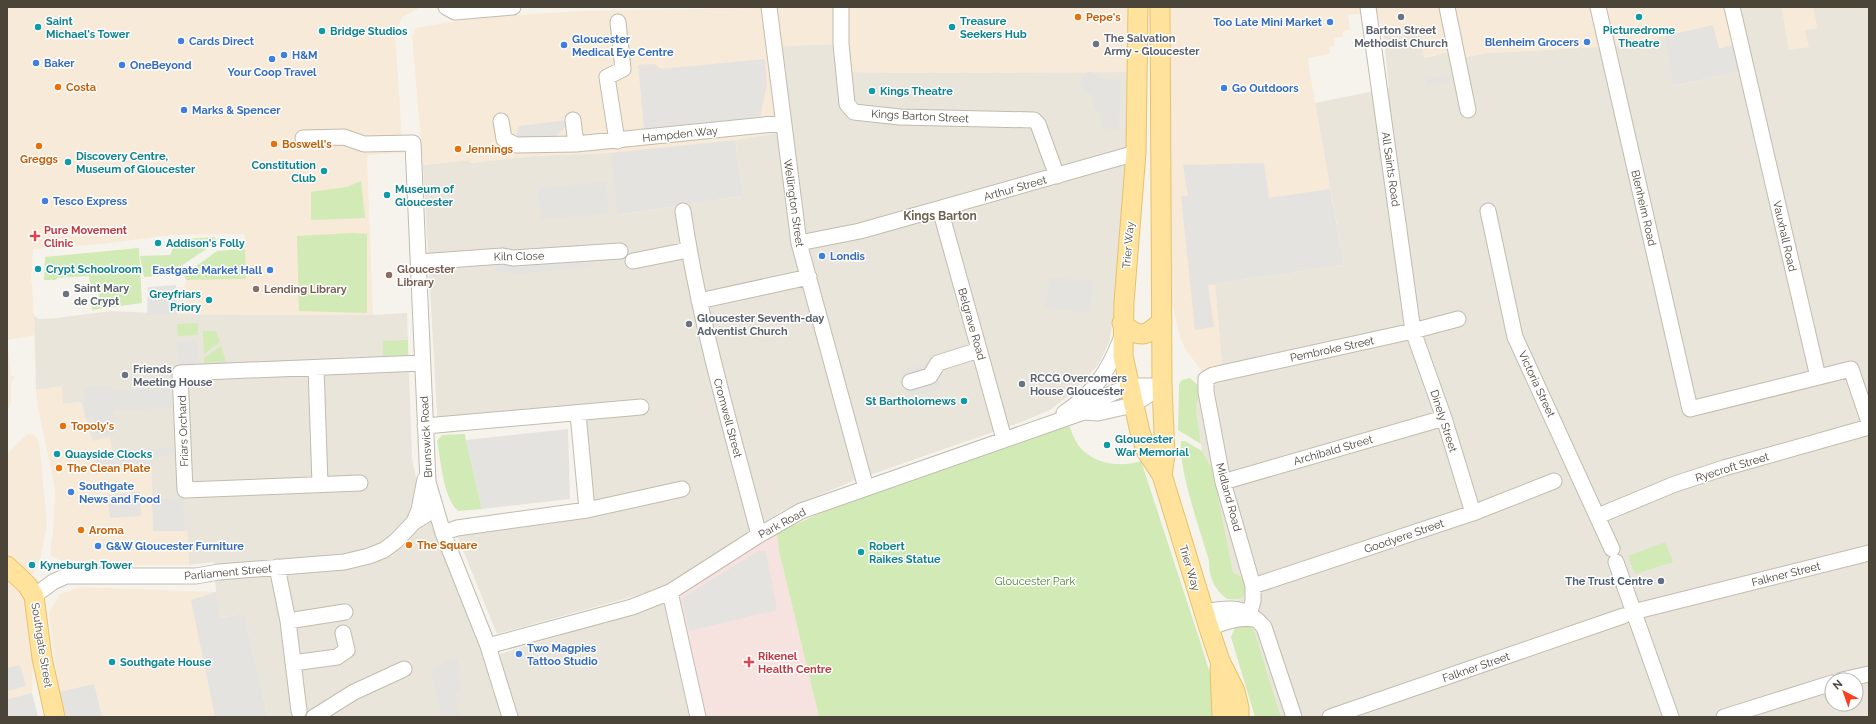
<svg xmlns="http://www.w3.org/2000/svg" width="1876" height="724" font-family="Raleway,sans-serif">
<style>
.residential{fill:#eae5da;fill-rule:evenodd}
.commercial{fill:#f7ead8}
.medical{fill:#f6e3e0}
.green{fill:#d2eab5}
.parking{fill:#e5e3e0}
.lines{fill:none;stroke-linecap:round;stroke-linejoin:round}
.minor-casing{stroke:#c2bbae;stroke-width:17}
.major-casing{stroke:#e6c16a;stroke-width:21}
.minor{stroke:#fff;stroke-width:15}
.major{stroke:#ffe39c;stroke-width:19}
.food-dot{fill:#e8710a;stroke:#fff;stroke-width:1.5}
.worship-dot{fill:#6b7280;stroke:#fff;stroke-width:1.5}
.culture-dot{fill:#0f9aa8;stroke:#fff;stroke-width:1.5}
.shop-dot{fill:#3f7fe0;stroke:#fff;stroke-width:1.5}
.health-dot{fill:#e0444e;stroke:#fff;stroke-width:1.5}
.education-dot{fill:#8d6e63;stroke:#fff;stroke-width:1.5}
.service-dot{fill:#5c6f8a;stroke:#fff;stroke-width:1.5}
.labels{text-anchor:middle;stroke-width:3;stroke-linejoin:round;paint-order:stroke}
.food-label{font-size:11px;font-weight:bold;fill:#c56008;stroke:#fff;text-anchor:start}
.culture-label{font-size:11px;font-weight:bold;fill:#0d838f;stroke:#fff;text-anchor:start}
.shop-label{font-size:11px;font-weight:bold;fill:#366cbe;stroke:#fff;text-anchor:start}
.worship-label{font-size:11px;font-weight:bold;fill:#5b616d;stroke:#fff;text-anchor:start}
.street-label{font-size:11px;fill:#4b4439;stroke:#fff}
.health-label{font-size:11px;font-weight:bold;fill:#be3a42;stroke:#fff;text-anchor:start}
.education-label{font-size:11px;font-weight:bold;fill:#785e54;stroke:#fff;text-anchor:start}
.park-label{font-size:11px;fill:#4a7f2a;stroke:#fff}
.service-label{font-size:11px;font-weight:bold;fill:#4e5e75;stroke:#fff;text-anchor:end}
.neighbourhood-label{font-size:12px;font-weight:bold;fill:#6e6250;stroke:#fff}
</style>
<rect width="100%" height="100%" fill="#f6f3ec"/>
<!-- residential -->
<path class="residential" d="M1729,7H1782L1789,50L1805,30L1817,28L1813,7H1869V717H1284L1280,714L1254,630L1250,626L1237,599L1245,596V580L1233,572L1213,470L1202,451L1196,410L1197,402L1202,393L1200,379L1202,371L1222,366L1215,284L1344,265L1315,103L1389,88L1383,30L1419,27L1425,58L1464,48L1466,57L1487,53L1600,47L1665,36L1674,86L1739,72L1742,70ZM1832,680H1856V704H1832Z
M841,44L848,72L927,73L1129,72L1127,167L1113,319L1109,343L1098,365L1073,392L1050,410L1019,423L853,481L782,511L742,536L680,578L653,591L497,634L457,535L584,518L574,418L438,431L423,165L470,160V163L532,156L610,153L618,215L743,196L735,140L789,131L780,46Z
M111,311L177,314L373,315L407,313L412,459L417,482L484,659L682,598L705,717H268L244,613L220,618L216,592L214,562L189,565L187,531H153L151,469L96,474L92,441L81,402L63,404L40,389L36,390L34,316L39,319L57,318Z"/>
<!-- commercial -->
<path class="commercial" d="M7,7H421L402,17L395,33L403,153L367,155L373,315L177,314V287H185L186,280L246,279L244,234L171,235L102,244L33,249L31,282H32L35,335L7,340Z
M777,7H1126L1128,12L1129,72L927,73L848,72L841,44L780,46L774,10Z
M1171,7H1729L1742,70L1673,86L1665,36L1617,46L1487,53L1466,57L1464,48L1424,58L1419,27L1383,30L1376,12L1348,15L1350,30L1343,31V37L1334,38L1335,46L1329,47L1330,54L1308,58L1309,68L1344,265L1215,284L1222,366L1202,371L1186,350L1180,337L1172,302L1171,214L1168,158Z
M1782,7H1813L1817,28L1805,30L1809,47L1789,50Z
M762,8L765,13L776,133L735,140L743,196L617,215L610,153L532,156L470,163L469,160L423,165L412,36L416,28L474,18L580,11Z
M8,346L11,376H14V380L11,381V404L8,410L7,423Z
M62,386L63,404L81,402L92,441L110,437L112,451L93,452L96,474L151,469L153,531H187L189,565H131L59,560L50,555L54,521L55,488L38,408L36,390Z
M27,434L34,435L39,441L47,523L41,556L33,574L27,576L7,559V454Z
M7,579L24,600L30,619L33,653L32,693L7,699Z
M80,587L216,592L221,618L244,613L268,717H66L59,692L49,613L60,594Z"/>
<!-- medical -->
<path class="medical" d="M777,533L779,551L819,717H703L677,597Z"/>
<!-- green -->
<path class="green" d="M361,181L365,218L311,220V192L347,187Z
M353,233L367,234V313L299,311L297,236Z
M214,237L218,241L168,275L144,277L140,256L170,255L172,251V240Z
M139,248L142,303L92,310L91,300H95V297H99V291H94V285L90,284L89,276L57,278L56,280H44L45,257Z
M245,249L246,279L186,280L184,275L217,251Z
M198,323V335L178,336L177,324Z
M203,331H216L220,342L204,354Z
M408,340V355L383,356V341Z
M221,346L226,362L204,363V358Z
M1190,378L1202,389V393L1197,402L1196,410L1201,444L1178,430L1179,384L1182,380Z
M1069,425C1072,432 1074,439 1078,445C1093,464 1119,468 1141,461L1200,641L1211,677L1214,717H819L779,551L777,533L840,504Z
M465,434L466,440L482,509L458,511C443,497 441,461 437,441L442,435Z
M1181,441H1185L1202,451L1213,470L1233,572L1245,580C1248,597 1244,601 1227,599C1214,589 1209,578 1209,561C1201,532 1178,469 1181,441Z
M1665,542L1673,562L1635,574L1628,556Z
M1243,624L1250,626L1254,630L1280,714L1284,717H1255L1231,637L1235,627Z"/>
<!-- parking -->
<path class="parking" d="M1713,25L1719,49L1730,45L1733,47L1739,72L1673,86L1665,36Z
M765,59L767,84L760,117L644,129L638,65L655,64L661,69Z
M1087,72H1092L1103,79L1120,80L1119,130L1101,128V115L1094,109L1092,96L1079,86Z
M1448,75L1450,82L1427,87V79Z
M567,120L565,127L555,137L520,139L516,136L519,126Z
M735,140L743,196L617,215L610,153Z
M1264,163L1269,198L1330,189L1344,265L1208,285L1214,327L1195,330L1181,196H1188L1183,165Z
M606,182L609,214L541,219L538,188Z
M592,257L593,267L517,274L511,272L496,273L495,264Z
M1050,278L1093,281L1090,313L1045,308Z
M176,285L177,314L147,315L148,287Z
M197,341L198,364L178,365L177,342Z
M934,362L941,388L909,397L901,371Z
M113,385V390L170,388L171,408L114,410L115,434L95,435L94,418H85L84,387Z
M568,429L570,499L482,509L466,440Z
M173,447V455L150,456L151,469L96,474L93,452Z
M140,492L141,516L110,518L108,495Z
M183,498L184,531H153L152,500Z
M758,551H766L777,610L689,631L682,598Z
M216,592L221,618L244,613L268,717H215L191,600Z
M458,657L461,670L457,671L461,690L455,692L460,716L442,717L431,670L450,659Z
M20,665L26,686L7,691V668Z
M94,684L102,717H66L59,692Z
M32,693L38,717H7V699Z"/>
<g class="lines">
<defs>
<path id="minor" d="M446,7L455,12L513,7
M769,7L799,243L866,488
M841,7V44L847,104L854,112L900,117L1034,120L1038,124L1057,176
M1368,7L1413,331L1444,418L1473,513
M1447,7L1468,110
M1598,7L1690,409L1851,369L1869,422
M1732,7L1818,377
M573,120L576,144L783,123
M501,121L504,139L516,145L576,144
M303,138L344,137L364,144L413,143L428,482L443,533L488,646L510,717
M617,141L607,77L623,69L618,22
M940,209L1004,439
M683,211C699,321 731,428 759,535
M1488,211L1515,337L1612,549
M799,243L860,231L1136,153
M633,261L688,250
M419,262L503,256L513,258L620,251
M699,301L809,277
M316,368L320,484
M910,382L930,376L938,363L979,350
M1084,412L1104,397L1129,386H1162
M1064,413C1094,393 1108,372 1121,339
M578,414L587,510L682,489
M425,426L641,407
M1223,482L1444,418
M360,483L185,490L180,373L422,363
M1598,516L1675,484L1724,468L1869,427
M414,522L419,510L425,479
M443,533L457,528L587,510
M1616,562L1671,717
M277,567L288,621L299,711
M1253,586L1473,513L1554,481
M670,592L698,717
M34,596L53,582L66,576H196L219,572L344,562L369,556L384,550L396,541L414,522L435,509
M1204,612C1230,607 1245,605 1264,627L1294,717
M1633,612L1869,553
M1248,618L1253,601V586L1223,482L1206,392V379L1213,375L1413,331L1458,319
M288,621L345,612
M1209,628C1225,622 1237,617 1254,619
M488,646L632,607L670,592L759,535L801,511L1084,412L1098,413L1133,405L1162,386
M293,663L337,657L347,650L343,633
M1842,680L1869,674
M314,717L354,692L404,669
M1330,717L1623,616
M1724,717L1832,683"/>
<path id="major" d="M1138,7L1136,153L1124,302L1123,356L1140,432L1147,452L1162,475L1209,628L1220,661L1235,691L1239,708V717
M1160,7L1162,386L1165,455L1162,475
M1122,323C1139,339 1146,337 1162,321
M7,566L27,585L34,596L42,658L55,717
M1220,668L1222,717"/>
</defs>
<!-- minor casing -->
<use href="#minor" class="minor-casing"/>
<!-- major casing -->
<use href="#major" class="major-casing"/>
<!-- minor -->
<use href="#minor" class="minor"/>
<!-- major -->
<use href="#major" class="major"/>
</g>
<!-- markers -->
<g class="food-dot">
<circle cx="1078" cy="17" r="4"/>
<circle cx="58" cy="87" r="4"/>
<circle cx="274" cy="144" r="4"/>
<circle cx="39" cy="146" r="4"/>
<circle cx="458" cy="149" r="4"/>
<circle cx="63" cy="426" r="4"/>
<circle cx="59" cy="468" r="4"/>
<circle cx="81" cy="530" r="4"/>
<circle cx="409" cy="545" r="4"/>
</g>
<g class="worship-dot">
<circle cx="1401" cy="17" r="4"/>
<circle cx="1096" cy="44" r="4"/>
<circle cx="66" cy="294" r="4"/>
<circle cx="689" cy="324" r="4"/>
<circle cx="125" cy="375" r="4"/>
<circle cx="1022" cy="384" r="4"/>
</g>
<g class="culture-dot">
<circle cx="1639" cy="17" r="4"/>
<circle cx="38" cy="27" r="4"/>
<circle cx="952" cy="27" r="4"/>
<circle cx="322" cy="31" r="4"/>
<circle cx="872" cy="91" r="4"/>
<circle cx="68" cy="162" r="4"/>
<circle cx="324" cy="171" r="4"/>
<circle cx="387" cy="195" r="4"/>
<circle cx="158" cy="243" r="4"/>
<circle cx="38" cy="269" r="4"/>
<circle cx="209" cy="300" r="4"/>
<circle cx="964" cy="401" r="4"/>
<circle cx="1107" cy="445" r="4"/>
<circle cx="57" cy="454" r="4"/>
<circle cx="861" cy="552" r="4"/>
<circle cx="32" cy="565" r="4"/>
<circle cx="112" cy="662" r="4"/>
</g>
<g class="shop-dot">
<circle cx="1330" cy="22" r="4"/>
<circle cx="181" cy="41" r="4"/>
<circle cx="1587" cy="42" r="4"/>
<circle cx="564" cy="45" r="4"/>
<circle cx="284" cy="55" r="4"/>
<circle cx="272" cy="59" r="4"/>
<circle cx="36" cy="63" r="4"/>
<circle cx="122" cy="65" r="4"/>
<circle cx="1224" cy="88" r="4"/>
<circle cx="184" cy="110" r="4"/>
<circle cx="45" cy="201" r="4"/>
<circle cx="822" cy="256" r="4"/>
<circle cx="270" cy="270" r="4"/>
<circle cx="71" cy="492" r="4"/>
<circle cx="98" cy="546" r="4"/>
<circle cx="519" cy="654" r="4"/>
</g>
<g class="health-dot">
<path d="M33 230h4v4h4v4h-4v4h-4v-4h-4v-4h4z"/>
<path d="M747 656h4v4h4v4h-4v4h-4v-4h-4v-4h4z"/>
</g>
<g class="education-dot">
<circle cx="389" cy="275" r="4"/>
<circle cx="256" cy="289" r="4"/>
</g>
<circle class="service-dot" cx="1661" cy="581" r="4"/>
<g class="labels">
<!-- food labels -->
<g class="food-label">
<text x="1086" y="21">Pepe's</text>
<text x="66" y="91">Costa</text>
<text x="282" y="148">Boswell's</text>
<text x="466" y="153">Jennings</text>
<text x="39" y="163" text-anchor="middle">Greggs</text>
<text x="71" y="430">Topoly's</text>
<text x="67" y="472">The Clean Plate</text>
<text x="89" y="534">Aroma</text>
<text x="417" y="549">The Square</text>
</g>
<!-- culture labels -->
<g class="culture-label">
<text x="46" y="25">Saint<tspan x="46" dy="13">Michael's Tower</tspan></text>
<text x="960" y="25">Treasure<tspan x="960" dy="13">Seekers Hub</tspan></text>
<text x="1639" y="34" text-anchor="middle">Picturedrome<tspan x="1639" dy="13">Theatre</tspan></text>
<text x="330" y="35">Bridge Studios</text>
<text x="880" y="95">Kings Theatre</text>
<text x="76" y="160">Discovery Centre,<tspan x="76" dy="13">Museum of Gloucester</tspan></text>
<text x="316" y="169" text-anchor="end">Constitution<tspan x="316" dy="13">Club</tspan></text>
<text x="395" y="193">Museum of<tspan x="395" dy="13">Gloucester</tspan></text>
<text x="166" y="247">Addison's Folly</text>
<text x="46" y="273">Crypt Schoolroom</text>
<text x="201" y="298" text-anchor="end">Greyfriars<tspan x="201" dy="13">Priory</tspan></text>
<text x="956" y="405" text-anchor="end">St Bartholomews</text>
<text x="1115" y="443">Gloucester<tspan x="1115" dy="13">War Memorial</tspan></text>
<text x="65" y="458">Quayside Clocks</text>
<text x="869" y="550">Robert<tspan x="869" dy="13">Raikes Statue</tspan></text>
<text x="40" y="569">Kyneburgh Tower</text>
<text x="120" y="666">Southgate House</text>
</g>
<!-- shop labels -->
<g class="shop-label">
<text x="1322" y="26" text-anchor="end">Too Late Mini Market</text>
<text x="572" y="43">Gloucester<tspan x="572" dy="13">Medical Eye Centre</tspan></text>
<text x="189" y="45">Cards Direct</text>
<text x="1579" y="46" text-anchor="end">Blenheim Grocers</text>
<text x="292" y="59">H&amp;M</text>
<text x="44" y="67">Baker</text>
<text x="130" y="69">OneBeyond</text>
<text x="272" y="76" text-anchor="middle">Your Coop Travel</text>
<text x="1232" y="92">Go Outdoors</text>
<text x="192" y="114">Marks &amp; Spencer</text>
<text x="53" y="205">Tesco Express</text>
<text x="830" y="260">Londis</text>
<text x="262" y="274" text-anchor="end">Eastgate Market Hall</text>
<text x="79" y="490">Southgate<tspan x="79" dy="13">News and Food</tspan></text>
<text x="106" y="550">G&amp;W Gloucester Furniture</text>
<text x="527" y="652">Two Magpies<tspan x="527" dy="13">Tattoo Studio</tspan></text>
</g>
<!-- worship labels -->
<g class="worship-label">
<text x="1401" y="34" text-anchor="middle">Barton Street<tspan x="1401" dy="13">Methodist Church</tspan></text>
<text x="1104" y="42">The Salvation<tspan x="1104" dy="13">Army - Gloucester</tspan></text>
<text x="74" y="292">Saint Mary<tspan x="74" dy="13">de Crypt</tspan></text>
<text x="697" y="322">Gloucester Seventh-day<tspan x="697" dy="13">Adventist Church</tspan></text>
<text x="133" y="373">Friends<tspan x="133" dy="13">Meeting House</tspan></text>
<text x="1030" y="382">RCCG Overcomers<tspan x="1030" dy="13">House Gloucester</tspan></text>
</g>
<!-- street labels -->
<g class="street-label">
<text transform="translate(920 116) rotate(3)" y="4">Kings Barton Street</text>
<text transform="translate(680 134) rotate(-6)" y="4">Hampden Way</text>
<text transform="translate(1391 169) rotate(82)" y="4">All Saints Road</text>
<text transform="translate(1015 188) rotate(-16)" y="4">Arthur Street</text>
<text transform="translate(794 203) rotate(82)" y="4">Wellington Street</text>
<text transform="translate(1644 208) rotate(77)" y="4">Blenheim Road</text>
<text transform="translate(1785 236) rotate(77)" y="4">Vauxhall Road</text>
<text transform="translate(1128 245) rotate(-85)" y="4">Trier Way</text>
<text transform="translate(519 256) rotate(-1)" y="4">Kiln Close</text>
<text transform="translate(972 324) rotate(74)" y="4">Belgrave Road</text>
<text transform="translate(1332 349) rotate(-12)" y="4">Pembroke Street</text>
<text transform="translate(1537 384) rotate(65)" y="4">Victoria Street</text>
<text transform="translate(728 418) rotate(75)" y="4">Cromwell Street</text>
<text transform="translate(1444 421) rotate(72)" y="4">Dinely Street</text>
<text transform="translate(183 431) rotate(-92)" y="4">Friars Orchard</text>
<text transform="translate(426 437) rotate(-93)" y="4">Brunswick Road</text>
<text transform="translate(1333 450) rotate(-16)" y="4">Archibald Street</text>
<text transform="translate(1732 467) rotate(-17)" y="4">Ryecroft Street</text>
<text transform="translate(1229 497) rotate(75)" y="4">Midland Road</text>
<text transform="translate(782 523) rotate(-28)" y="4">Park Road</text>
<text transform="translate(1404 536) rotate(-19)" y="4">Goodyere Street</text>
<text transform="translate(1190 568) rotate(73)" y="4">Trier Way</text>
<text transform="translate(228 572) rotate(-5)" y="4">Parliament Street</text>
<text transform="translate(1786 574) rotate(-14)" y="4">Falkner Street</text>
<text transform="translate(42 645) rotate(81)" y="4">Southgate Street</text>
<text transform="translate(1476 667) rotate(-19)" y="4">Falkner Street</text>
</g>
<!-- health labels -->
<g class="health-label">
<text x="44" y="234">Pure Movement<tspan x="44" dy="13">Clinic</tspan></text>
<text x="758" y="660">Rikenel<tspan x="758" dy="13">Health Centre</tspan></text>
</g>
<!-- education labels -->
<g class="education-label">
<text x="397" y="273">Gloucester<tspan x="397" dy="13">Library</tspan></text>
<text x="264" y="293">Lending Library</text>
</g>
<!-- park labels -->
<g class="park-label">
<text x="1035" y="585">Gloucester Park</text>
</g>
<!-- service labels -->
<g class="service-label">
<text x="1653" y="585">The Trust Centre</text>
</g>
<!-- neighbourhood labels -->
<g class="neighbourhood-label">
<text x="940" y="220">Kings Barton</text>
</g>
</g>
<!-- border -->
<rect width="1876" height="724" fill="none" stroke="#4b4439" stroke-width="16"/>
<!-- north arrow -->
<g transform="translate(1844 692) rotate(319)"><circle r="19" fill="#ffffff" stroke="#b7b4b0"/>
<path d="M0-3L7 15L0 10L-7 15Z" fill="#fc3f1d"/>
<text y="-6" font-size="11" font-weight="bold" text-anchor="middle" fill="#4b4439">N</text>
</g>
</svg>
